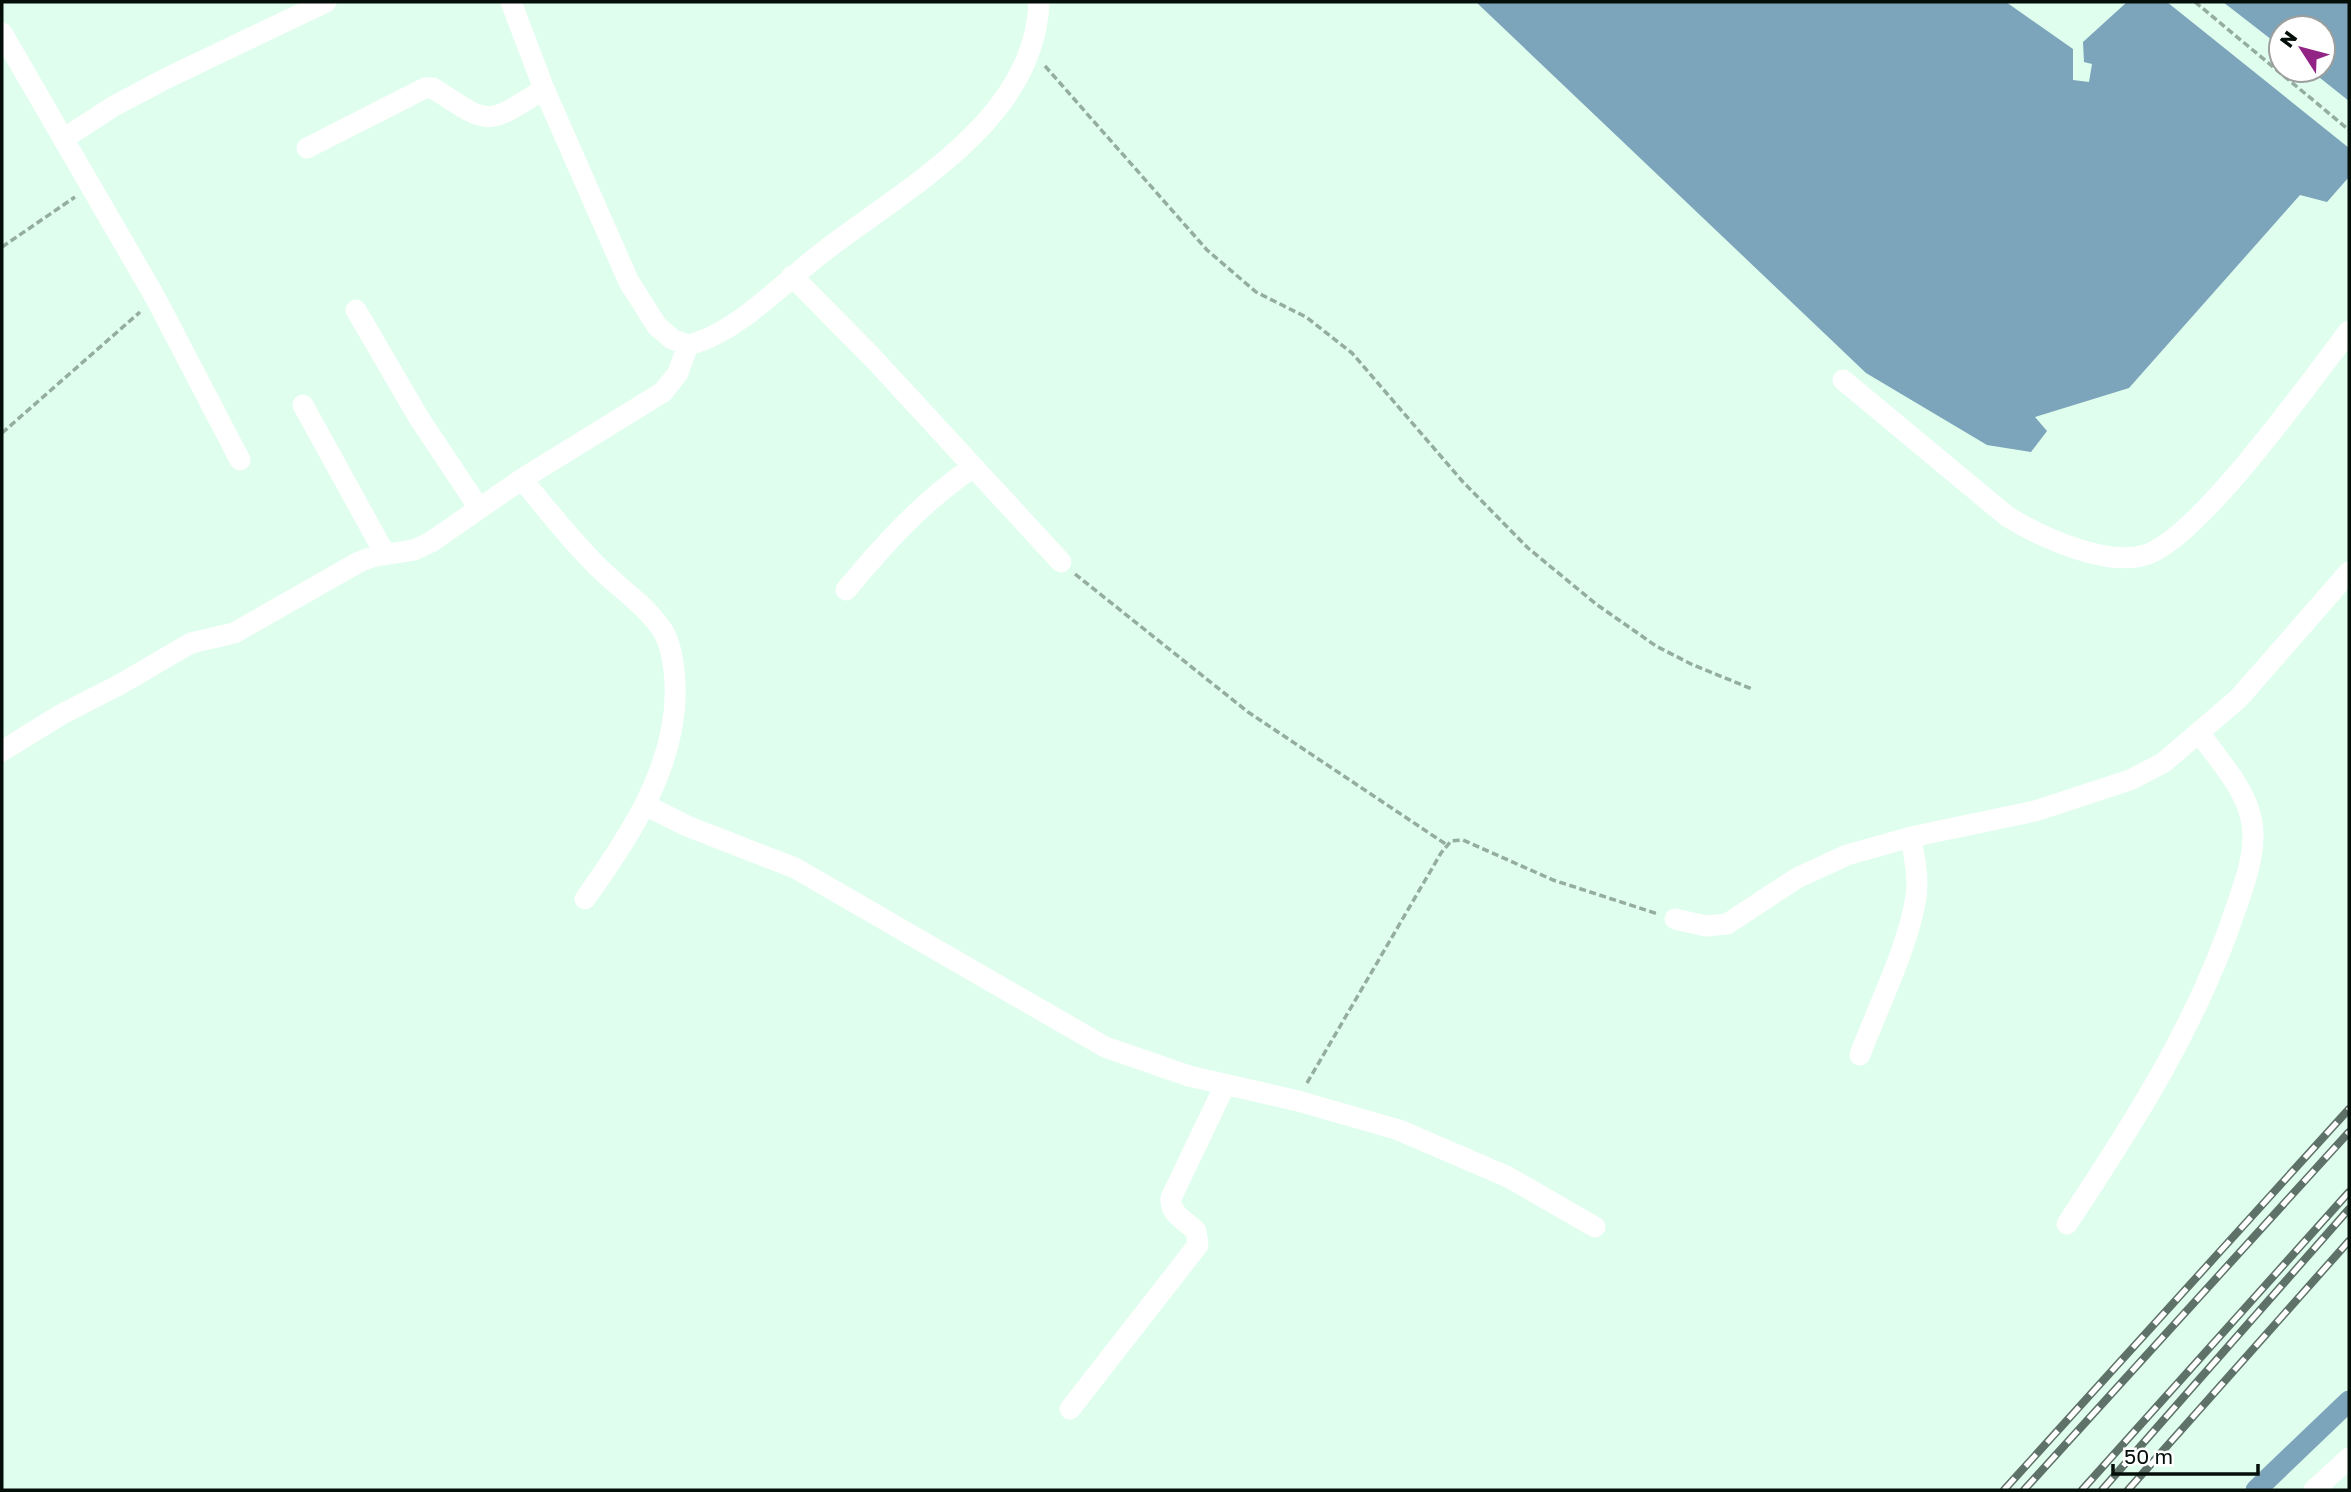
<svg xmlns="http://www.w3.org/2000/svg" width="2351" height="1492" font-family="'Golos Text',sans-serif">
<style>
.water{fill:#7ca4ba}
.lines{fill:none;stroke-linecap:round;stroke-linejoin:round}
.canal{stroke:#7ca4ba;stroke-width:21}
.path{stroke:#95ada1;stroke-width:3.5;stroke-dasharray:7 3.5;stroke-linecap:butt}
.minor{stroke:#fff;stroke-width:21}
.rail-casing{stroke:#5f7269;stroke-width:8}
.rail{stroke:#fff;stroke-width:5;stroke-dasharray:16;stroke-linecap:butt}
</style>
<rect width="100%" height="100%" fill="#dffeee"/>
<!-- water -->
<path class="water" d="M1476,2H2006L2073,49V80L2089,82L2092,64L2084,62L2083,42L2127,2H2167L2349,148V177L2327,202L2300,195L2129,388L2035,417L2047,431L2031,452L1987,445L1866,373Z
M2223,2H2349V101L2310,70H2323V28H2281V47Z"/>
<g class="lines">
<!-- canal -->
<path class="canal" d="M2256,1490L2349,1401"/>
<!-- path -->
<path class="path" d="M2195,2L2349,130
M1045,66L1207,250L1256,292L1306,317L1352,353L1463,482L1528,548L1596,604L1656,646L1691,664L1752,689
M2,247L75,197
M2,433L140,312
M1075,574L1248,712L1447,845
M1307,1083L1441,853L1451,841L1463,840L1553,880L1658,914"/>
<!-- minor -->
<path class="minor" d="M511,2L544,89L629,282L657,326L672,339L688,345C735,334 781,285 819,255C902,190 1035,122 1039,2
M2,33L155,297L240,460
M63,139L114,106L167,78L326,2
M307,148L425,88H433C491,126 485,126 544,89
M792,276L873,358L1061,562
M356,310L419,418L479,508
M1843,380L2008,517C2041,537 2106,567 2145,555C2199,539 2311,380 2349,331
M303,405L385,554
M522,479C547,510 571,540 599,568C619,588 647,606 663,631C672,647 674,665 675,683C679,763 630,836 585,899
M846,590C886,542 921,503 973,467
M2,751L62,714L119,685L191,643L234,633L359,562L375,556L414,550L431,542L522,479L663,392L678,373L688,345
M645,805L687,826L795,868L1105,1047L1189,1076L1298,1101L1399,1130L1508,1177L1595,1227
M1675,919L1706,926L1727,924L1797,878L1847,855L1911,837L2035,811L2130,780L2163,763L2239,698L2349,572
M1860,1055C1878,1006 1908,948 1916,897C1919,877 1914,857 1911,837
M2067,1224C2134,1123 2198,1023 2236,908C2246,879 2259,845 2250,814C2242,785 2218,759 2200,734
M1070,1409L1198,1245L1196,1231C1185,1220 1170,1215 1171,1198L1225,1085
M2314,1490L2349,1458"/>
<defs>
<path id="rail" d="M2004,1490L2349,1109
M2024,1490L2349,1132
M2082,1490L2349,1192
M2102,1490L2349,1209
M2128,1490L2349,1241"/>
</defs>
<!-- rail casing -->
<use href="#rail" class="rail-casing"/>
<!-- rail -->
<use href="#rail" class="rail"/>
</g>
<!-- border -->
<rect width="2351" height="1492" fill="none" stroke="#050f0a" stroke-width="7"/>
<!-- north arrow -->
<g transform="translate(2302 49) rotate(306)"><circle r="33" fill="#ffffff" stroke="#9b9f9d" stroke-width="2"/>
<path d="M0-5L12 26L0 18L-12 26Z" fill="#922485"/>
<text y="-10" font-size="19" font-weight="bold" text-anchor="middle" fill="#050f0a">N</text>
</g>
<!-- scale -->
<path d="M2113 1464v10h145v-10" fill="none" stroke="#050f0a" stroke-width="3.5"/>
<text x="2124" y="1464" font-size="21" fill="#050f0a" stroke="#ffffff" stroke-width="5" paint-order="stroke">50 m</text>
</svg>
